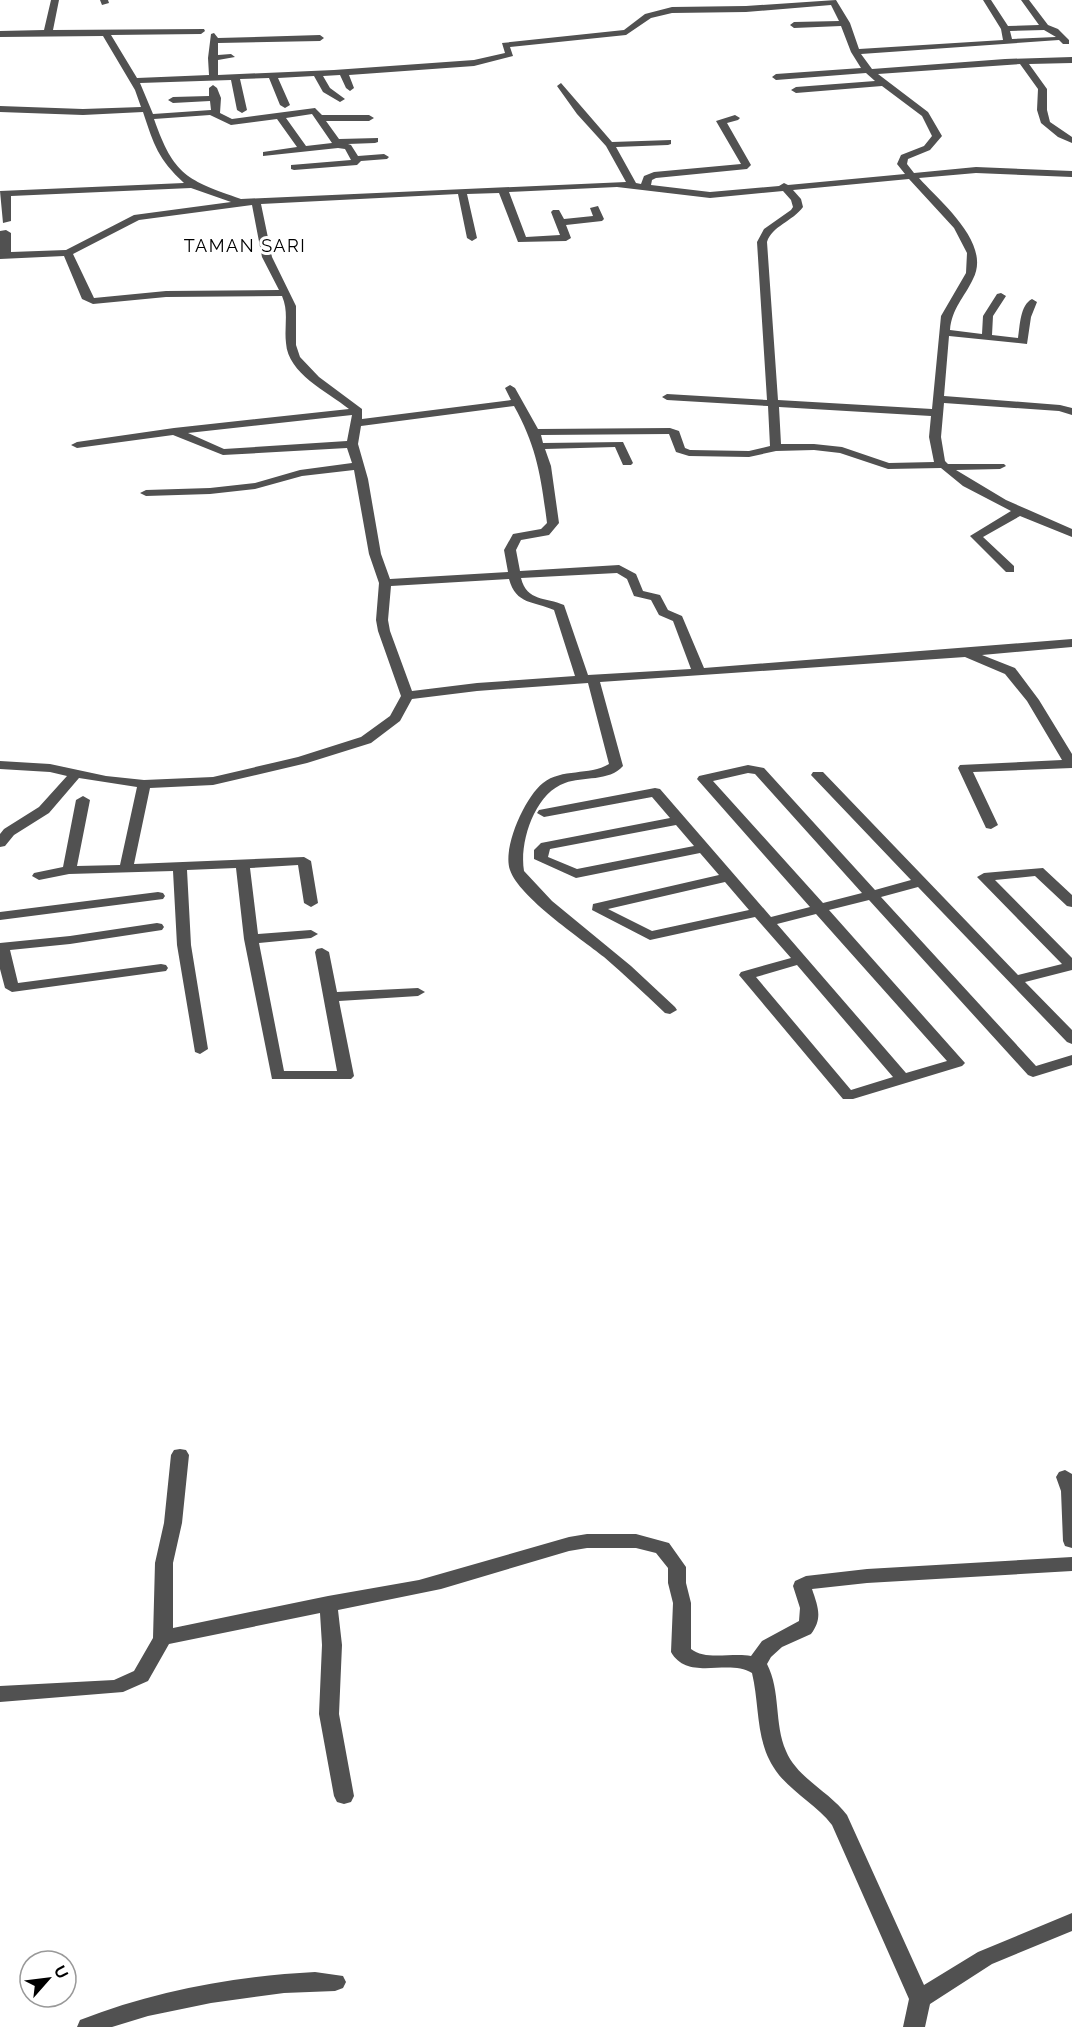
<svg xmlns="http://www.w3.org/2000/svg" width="1072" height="2027" font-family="Raleway,sans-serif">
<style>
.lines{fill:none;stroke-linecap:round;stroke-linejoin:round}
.minor{fill:#515151;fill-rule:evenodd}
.labels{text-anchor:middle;stroke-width:6;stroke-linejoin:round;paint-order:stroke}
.far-quarter-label{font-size:18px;letter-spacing:1.5px;fill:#000;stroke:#fff}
</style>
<rect width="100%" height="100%" fill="#fff"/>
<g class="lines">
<!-- minor -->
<path class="minor" d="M51,0H59L53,30L204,29L205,31L201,34L111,35L137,78L209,75L208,58L211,34L214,33L218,38L320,35L324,38L320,41L218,43V55L231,54L235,57L218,60V75L334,70L474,60L505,53L502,43L624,30L645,14L672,7L746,6L836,0L850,23L859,49L1003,40L1001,29L983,0H991L1008,26L1039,25L1021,0H1029L1048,25L1058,29L1069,40V44H1063L1059,40L861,54L872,69L1005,59L1072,57V63L1029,64L1047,89V110L1050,122L1072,137V143L1058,137L1041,123L1037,110L1038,89L1020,64L878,74L928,112L942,136L930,150L908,159L907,164L914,173L976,167L1072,171V177L976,173L919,178C940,202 992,243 973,279C964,298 952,308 950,330L982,334L983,316L997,294L1001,293L1006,296L993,316L992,335L1018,338C1020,326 1020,305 1032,299L1037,302L1031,317L1027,344L949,336L944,396L1060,405L1072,408V415L1059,411L944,403L941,437L945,461L948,464H1004L1006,466L1000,469L956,470L1006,500L1072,529V537L1020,516L983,537L1014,566V572H1006L970,536L1011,511L963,486L941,468L888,469L840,453L814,450L776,451L749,457L689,456L676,452L669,434L541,435L543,443L623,442L633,463L631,465H623L615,447L545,449L551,466L559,523L549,535L521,540L516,550L520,571L619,565L636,574L643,591L660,595L668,610L682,616L704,668L1072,639V647L982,655L1015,668L1039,700L1072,754V768L973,772L998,825L991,829L986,828L958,768L960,765L1062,760L1027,701L1005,674L965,657L600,682L623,766C609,782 583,776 565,783C535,793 519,842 524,871L552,901L631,966L675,1007L677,1010L670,1014L665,1013C645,994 625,975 604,957C580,938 519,897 510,870C502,848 525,797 543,783C562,768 589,776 609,764L588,683L477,691L412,699L400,721L371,743L307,763L213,785L150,788L134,864L304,857L311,861L318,903L311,907L304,903L298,865L250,868L258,934L311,930L318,934L311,938L259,943L284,1071H337L315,952L317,949L322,948L329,952L337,992L418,988L425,992L418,996L339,1001L354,1076L351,1079H272L244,939L236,868L187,870L191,945L208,1049L200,1054L195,1052L177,945L173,871L69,874L39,880L32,876L34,873L63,867L76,800L83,796L90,800L77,866L120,865L137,787L79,778L49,813L14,835L5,846L0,847V834L4,829L39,807L67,776L50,772L0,769V761L50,764L106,776L144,780L213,777L298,757L361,737L390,716L401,696L378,631L376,620L379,583L369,554L354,470L302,476L255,489L210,494L146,496L140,493L146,490L210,488L255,483L300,470L352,463L347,448L223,455L173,435L77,448L71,445L77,442L174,428L349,409C327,391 288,374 286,343C284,326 289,312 282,296L166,297L93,304L82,299L64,256L0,259V231L6,230L11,233V252L66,250L134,215L231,202L191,188L11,196V221L3,223L0,191L184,183C158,159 154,145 143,112L83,115L0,112V106L83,109L141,107L135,90L103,36L0,37V31L44,30ZM831,5L839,21L794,22L790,25L794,28L841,26L851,52L861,68L776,74L772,77L776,80L866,73L875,81L796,87L791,90L796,93L882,86L922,116L932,136L924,146L901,155L897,164L905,174L788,185L784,183L779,186L710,192L651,185L652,180L656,178L747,169L751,165L727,123L738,120L740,118L735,115L716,121L741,164L654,172L644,176L641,184L636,183L616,147L668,145L671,144V140L612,142L561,83L557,86L577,114L606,146L626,182L241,199C187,180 174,176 154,119L210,115L231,125L277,119L297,147L263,152V156L338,148L345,149L351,160L291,165V169L294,170L357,165L361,161L387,159L389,157L384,154L358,156L351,145L348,144L375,143L378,142V138L339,139L326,121H369L374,118L369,115H322L315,108L232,119L220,113L221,98L217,88L213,85L209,88V96L173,97L168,100L173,103L210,101L211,110L153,114L140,83L231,80L237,110L242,113L247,110L240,79L269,78L280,105L285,108L290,105L278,78L314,76L323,92L340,102L345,99L330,88L323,76L340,75L346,88L350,91L354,88L349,75L474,66L513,56L510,47L626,35L651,18L672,13L746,12ZM1044,30L1056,37L1012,39L1010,31ZM312,114L332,143L306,146L286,118ZM909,179L954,228L967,253L966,273L941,316L932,409L778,400L767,242C772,226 793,221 803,207L801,199L793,190ZM617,187L710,198L783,191L791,200L793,207L791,210L764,229L757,242L767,400L667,394L662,397L667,400L768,406L770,446L749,451L690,450L685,448L679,431L670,428L538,429L515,388L510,385L505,388L511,400L362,419V409L319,377L300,357L296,345V306L272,257L261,204L458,194L467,238L472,241L477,238L467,194L499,193L518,242L566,241L571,238L566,225L602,221L604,219L598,206L590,208L593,216L564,219L559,210H553L551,212L560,235L526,237L509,192ZM252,205L262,257L279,290L166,291L94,298L73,254L139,220ZM514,406C537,447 541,477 547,523L541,529L513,534L504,550L508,572L390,579L381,554L368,479L358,444L361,426ZM779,407L931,416L929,437L934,462L889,463L842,447L814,444H781ZM352,415L347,441L224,449L188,433ZM617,573L627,579L634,596L651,600L659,615L673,621L691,669L588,675L564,605C546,597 527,602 521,578ZM509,579C516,605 534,601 554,610L575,676L477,683L412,691L390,631L388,620L391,586Z
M100,0H108L109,3L102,5Z
M748,765L764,768L875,890L911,880L811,775L813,772H823L1018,975L1062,964L977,877L984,873L1043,868L1072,895V907L1067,906L1035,876L995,880L1072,958V970L1025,982L1072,1030V1044L1067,1042L918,887L881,897L1036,1066L1072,1055V1065L1033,1077L1028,1075L869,900L829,910L965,1063L962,1066L853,1099H843L739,975L741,972L791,958L755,917L650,940L592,910L593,904L719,875L700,853L576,878L534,859V850L541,843L670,818L652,797L544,817L537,813L539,810L655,788L660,789L771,917L810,907L697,779L699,776ZM748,773L755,774L862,893L823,903L713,781ZM676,825L694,846L577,869L548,857L550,849ZM725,882L749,910L652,931L608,909ZM816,914L947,1061L906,1073L777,924ZM797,965L893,1077L851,1090L756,977Z
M158,892L163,893L165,896L163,899L0,920V912Z
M157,923L162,924L164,927L162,930L70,944L10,950L18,983L161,964L166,965L168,968L166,971L12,992L5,988L0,969V943L70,936Z
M180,1449L186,1450L189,1455L182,1523L173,1563V1628L328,1596L419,1580L569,1537L587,1534H636L669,1543L686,1567V1583L691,1603V1649C706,1661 733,1652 751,1656L762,1641L799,1621L800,1608L793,1586L795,1581L806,1576L867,1569L1072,1557V1571L867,1583L812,1589C818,1607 823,1618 811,1634L782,1647L771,1657L767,1664C781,1691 774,1724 786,1751C797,1778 830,1792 847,1815L924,1985L978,1952L1072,1913V1931L992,1964L930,2004L925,2027H903L909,1999L832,1825C816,1804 791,1792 776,1771C755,1742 760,1706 752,1673C728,1658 688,1682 671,1652L673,1603L668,1583V1568L656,1553L636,1548H587L569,1551L441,1589L338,1610L342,1645L339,1714L354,1796L351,1802L344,1804L337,1802L334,1796L319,1714L322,1645L320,1613L169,1644L148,1681L123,1692L0,1702V1686L114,1680L134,1671L153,1638L155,1563L164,1523L171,1455L174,1450Z
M1065,1470L1072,1474V1548L1065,1546L1063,1541L1061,1491L1056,1477L1059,1472Z
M315,1972L343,1976L346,1982L343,1988L335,1991L284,1993L211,2003L148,2016L112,2027H77L80,2020C154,1991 235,1976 315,1972Z"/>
</g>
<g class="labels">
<!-- far-quarter labels -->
<g class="far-quarter-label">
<text x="245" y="252">TAMAN SARI</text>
</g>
</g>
<!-- north arrow -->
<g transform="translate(48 1979) rotate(62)"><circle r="28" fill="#ffffff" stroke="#999999" stroke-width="1.5"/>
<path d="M0-4.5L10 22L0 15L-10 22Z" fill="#000000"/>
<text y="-9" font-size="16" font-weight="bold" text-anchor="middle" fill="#000000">U</text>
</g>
</svg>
